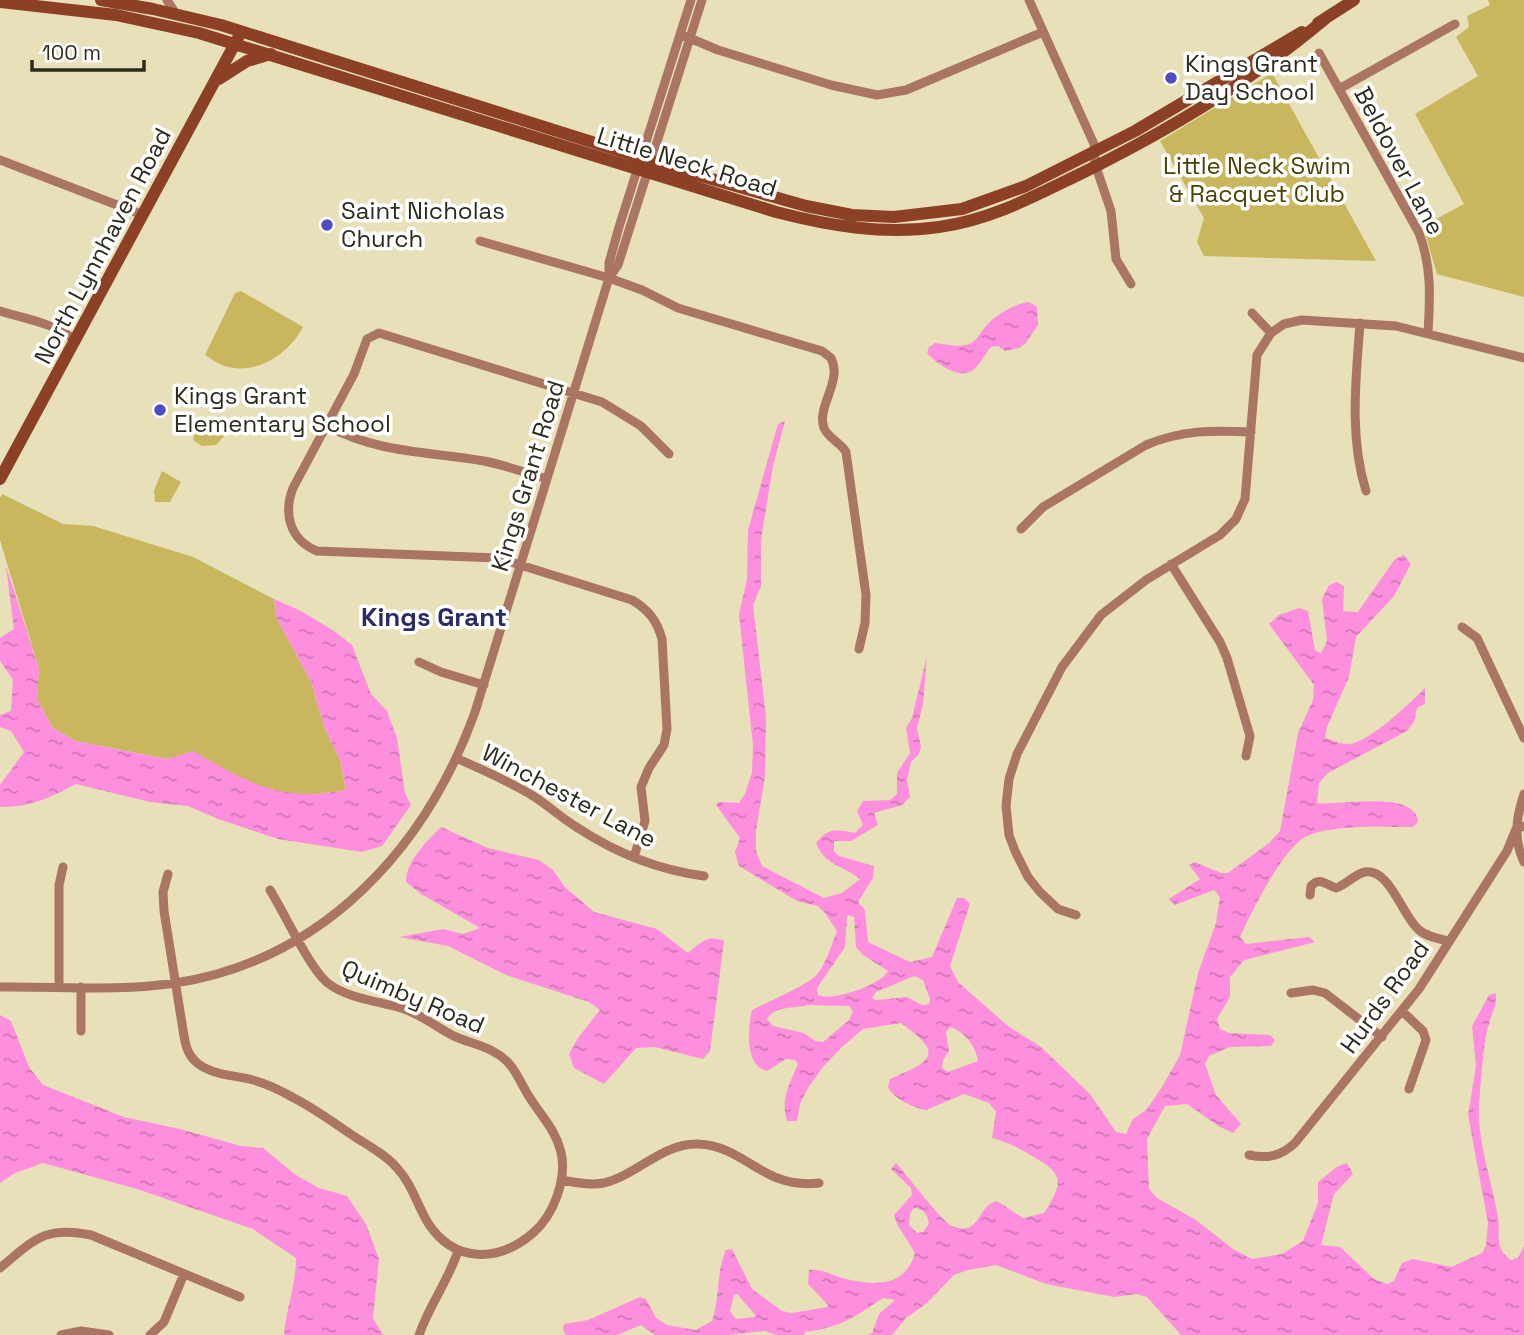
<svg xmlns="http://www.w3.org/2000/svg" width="1524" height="1335" font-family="'Space Grotesk',sans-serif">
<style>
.park{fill:#c8b75d}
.water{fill:url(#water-ripples);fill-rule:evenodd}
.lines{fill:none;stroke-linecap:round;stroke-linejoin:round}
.street{stroke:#ab7564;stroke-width:9}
.secondary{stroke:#8c4026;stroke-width:12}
.poi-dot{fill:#504bc2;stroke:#fff;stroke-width:2.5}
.labels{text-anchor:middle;stroke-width:7;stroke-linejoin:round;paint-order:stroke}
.poi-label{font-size:24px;fill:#2d2b1b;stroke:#fff;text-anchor:start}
.street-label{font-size:24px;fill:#2d2b1b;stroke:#fff}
.park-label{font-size:24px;fill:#4b4101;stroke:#fff}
.neighbourhood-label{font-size:26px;font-weight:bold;fill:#2a2a64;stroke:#fff}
</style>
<defs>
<pattern id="water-ripples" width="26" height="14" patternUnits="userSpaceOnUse" patternTransform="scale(1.75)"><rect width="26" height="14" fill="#fe8fde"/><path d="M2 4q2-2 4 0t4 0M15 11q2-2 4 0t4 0" fill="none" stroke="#ce75b3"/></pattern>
</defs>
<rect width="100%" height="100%" fill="#e7e0b8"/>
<!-- park -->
<path class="park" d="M1488,0H1524V297L1437,274L1423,226L1464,204L1415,114L1478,76L1456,37L1469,27L1467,16L1490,5Z
M1272,73L1376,261L1204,256L1197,242L1204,218L1160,141Z
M241,291L303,327C289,354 256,376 224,366C218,364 211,358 205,355L235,293Z
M206,426L222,431L224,436L216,445L202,446L193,440L196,427Z
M162,471L181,482L170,502H155L154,491Z
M2,494L63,524L93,526L193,557L274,599L277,619L311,682L325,729L340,760L346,790C277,803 251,784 193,752L168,759L75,741L52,727L37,699L39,669L0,540V498Z"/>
<!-- water -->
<path class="water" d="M1029,302L1037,307L1038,325L1025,344L1019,348L1005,351L998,346L991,347C985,354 980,365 973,370C959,380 937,364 927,353L929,347L935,343C946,344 958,348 969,344C977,341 980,333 985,327C995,315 1014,304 1029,302Z
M785,421L773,466L761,540V586L753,605L766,717L765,776L756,831V851L762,866L824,898L842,893L860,879C843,865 825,866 816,843C830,826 836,830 855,833L863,825L857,811L863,801L890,800L897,794V773L910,753L906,728L912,718L927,656L923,704L917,728L921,747L919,754L911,762L907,780L910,797L902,805L874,813L878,825L851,841H834V851L839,856L874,866L873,878L858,902L865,910L868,942L910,962L932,957L957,898H964L970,904L950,966L958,982L1008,1026L1041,1047L1090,1094L1116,1132L1126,1134L1133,1119L1146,1110L1162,1087L1180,1055L1198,973L1216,923L1220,897L1214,890L1175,905L1169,899L1200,879L1189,865L1195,862L1221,873H1228L1269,843L1280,831L1298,733L1313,700L1314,685L1269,624L1279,615L1299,608L1308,611L1315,650L1321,653L1327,641L1322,599L1329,585L1337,582L1344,586L1343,611L1358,612L1395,559L1404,555L1411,564L1394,596L1356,637L1349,677L1327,727L1325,738C1332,740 1340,744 1347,744C1367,745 1411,702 1425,688V704L1417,708L1414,722L1407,731L1328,773L1319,783L1317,803C1340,806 1416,789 1418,822L1413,827C1384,827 1330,824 1305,837C1282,850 1251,913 1240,937L1246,944L1309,937L1315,942L1244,960L1230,977V997L1217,1019L1220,1029L1229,1033L1270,1035L1275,1040L1271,1046L1230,1047L1209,1056L1205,1064L1216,1095L1241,1124L1233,1133L1220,1127L1187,1104L1165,1106L1147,1139L1149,1189L1157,1198L1196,1220L1233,1249L1252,1259L1282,1254L1303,1241L1318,1203V1182L1338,1166L1347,1163L1353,1174L1334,1194L1321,1245L1340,1247L1374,1279L1387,1284L1394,1281L1402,1263L1413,1259L1451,1267L1482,1253L1486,1246L1488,1223L1468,1115L1476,1066L1472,1026L1489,995L1496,993C1496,1011 1493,1008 1489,1024C1483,1042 1481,1084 1479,1104C1477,1141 1492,1181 1498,1217C1501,1236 1493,1247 1511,1260L1518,1258L1524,1246V1335H1181L1147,1297L1137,1294L1114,1297L1046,1284L996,1265L968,1270L954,1275L927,1303L906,1318L892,1335H868L872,1333L879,1314L895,1300L883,1298C853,1318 840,1328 804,1332L805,1335H776L765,1331L730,1335H655L641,1325L617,1335H566L563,1329L564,1324L588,1320L640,1297L646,1299L656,1318L667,1325L695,1330L712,1321C720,1298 716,1272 726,1250L732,1249L752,1289L782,1311L792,1313L827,1307L828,1305L808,1284L809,1270C822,1268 833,1276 846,1279C876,1286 905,1287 915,1253L897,1224L894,1215L912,1195L911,1188L891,1169L896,1163C906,1174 941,1220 950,1225C956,1228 964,1230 970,1227C982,1220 981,1205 997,1201L1023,1218L1044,1213C1064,1182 1064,1174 1032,1156C1019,1148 1007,1142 992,1138L996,1112L989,1103L964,1094L926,1110C913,1108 893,1098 888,1087L890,1079C931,1061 946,1055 901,1023L863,1029L842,1047L823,1067L808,1088L800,1104L797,1121H787C780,1099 790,1083 798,1064L795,1060L786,1059L767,1071C744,1066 748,1026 752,1010C768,1001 810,985 819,972C827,960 832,944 837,931L825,913L818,906L797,901L739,866L735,852L740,838L716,805L719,802L739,803L745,794L752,772L753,746L739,614L747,580L748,530L778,424ZM849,915L854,917L856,947L863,955L888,971C881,985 832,1002 818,995L817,988L845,947L847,917ZM914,976L923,980L930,999L929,1004L922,1005L907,997L876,1000L872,998L876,992ZM808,1005L849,1006L853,1011L849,1020L823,1042L815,1041L804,1033L773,1026L767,1019C776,1005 794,1009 808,1005ZM950,1027C964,1031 976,1046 978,1061L948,1072L942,1068L943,1060L949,1051L946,1032ZM914,1208C925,1209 927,1214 929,1224L923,1232L917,1233L909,1225L910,1214ZM737,1294L756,1316V1317L736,1319L730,1311L734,1295Z
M6,566L39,669L37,699L52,727L75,741L167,759L193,751C249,783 280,803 346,790L340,760L325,729L311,682L277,619L274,599L301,611L334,631L352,645L371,694L387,711L397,738L405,793L411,805L382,846L362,852L278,839L218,819L188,806L150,802L76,784C52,797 28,808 0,807V785L24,752L11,731L0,727V715L11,711L13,680L0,661V638L14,629Z
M441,827L488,848L539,860L553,870L565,887L594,912L657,929L688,953C700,943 707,934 724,941L710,1051L703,1059L655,1047L636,1048L604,1084L574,1068L569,1054L578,1038L600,1010L589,1002L506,975L448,946L399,937L443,929L463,934L480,928L421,894L406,882C406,861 427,841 441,827Z
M0,1015L11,1021L29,1067L43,1085L124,1117L180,1129L241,1146L263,1148L296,1175L319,1188L347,1196L366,1224L379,1259L373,1318L383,1335H284C286,1309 296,1285 296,1258L253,1229L137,1189L43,1163L15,1173L0,1183Z"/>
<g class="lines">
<!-- street -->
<path class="street" d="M167,0L176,14
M1029,0L1094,144L1095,164L1111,211L1116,259L1131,284
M680,34L718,50L831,85L877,95L906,90L1043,32
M1319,53L1419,233C1432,267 1430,298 1428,333
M1339,89L1455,24
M0,160L143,215
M480,241L609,278L642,290L678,308L822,351L831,358C843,381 816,407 824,428C828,438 841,443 846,452L866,595L865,623L859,649
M609,278V263L619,227L691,0
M0,311C25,319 55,323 76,341
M1252,313L1271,333
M1360,323C1356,378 1349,437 1366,491
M327,426C381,454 427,451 484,461C505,465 526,473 547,479
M1021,529L1043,507L1146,445C1181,430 1214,430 1251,432
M1171,564L1220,642L1227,658L1250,736L1246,756
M1462,627L1477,638L1524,738
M419,662L441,672L484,685
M456,758C481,769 506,780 530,794C547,804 561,818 578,828C616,853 659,870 704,876
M1524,794C1516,818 1513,839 1524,862
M634,857L645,821L641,787L649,768L664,745L667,729L662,639C657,621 649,610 632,600L498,558L317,551C290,540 283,514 293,488L354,374L367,339L379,333L602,402L641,426L669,454
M168,874L163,892L164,911L183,1030C185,1041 186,1052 194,1060C208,1075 234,1075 253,1080C267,1084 280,1090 292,1097C314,1108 334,1123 355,1137C369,1146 386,1155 397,1168C412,1184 417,1205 428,1223C454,1263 498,1263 533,1233C554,1215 567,1179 561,1152C556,1131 543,1118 532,1101C519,1083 516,1063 494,1052C481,1044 464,1042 450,1034C434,1025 421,1015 404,1009C380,1001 349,999 329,984C310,970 284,912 270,890
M1310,895L1311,886C1320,876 1326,885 1336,888C1347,884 1355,874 1365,872C1390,868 1402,916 1419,930C1427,937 1439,939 1449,941
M1076,915L1058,909L1040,892L1028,877L1015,851L1009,835L1006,806L1009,779L1017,754L1062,667L1101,615L1146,580L1220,535L1236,519L1245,499L1257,355L1271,333L1284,324L1302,320L1396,326L1524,358
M0,987C58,986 118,992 175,983C324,960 426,848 475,712L609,278L618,265L702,0
M59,987V885L63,867
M1291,993L1313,990L1325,993L1382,1037
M1402,1011L1423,1031L1426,1040L1409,1089
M81,1031V987
M1249,1155C1268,1159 1281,1156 1295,1143L1419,989L1507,851L1516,829L1524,826
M561,1180C575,1182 589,1186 604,1183C637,1175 662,1143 698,1144C746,1146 763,1190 819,1183
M0,1268C33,1241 44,1225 91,1235L240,1297
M61,1335L81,1331L109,1335
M150,1335L164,1322L184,1274
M419,1335C429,1306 448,1281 458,1251"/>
<!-- secondary -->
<path class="secondary" d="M101,0L153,9L221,25L687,172L806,206L852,215L894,217L962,209L1026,186L1135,131L1302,32
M0,2L116,15L199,33L776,212C830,226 884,235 939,227C990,220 1033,197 1078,175C1166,132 1250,82 1325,19
M1318,23L1354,0
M219,79L247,61L271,54
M0,479L238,38"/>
</g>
<!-- markers -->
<g class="poi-dot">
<circle cx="1171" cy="78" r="7"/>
<circle cx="327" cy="225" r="7"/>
<circle cx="160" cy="410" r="7"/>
</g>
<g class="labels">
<!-- poi labels -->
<g class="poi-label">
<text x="1185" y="72">Kings Grant<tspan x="1185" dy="28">Day School</tspan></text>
<text x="341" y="219">Saint Nicholas<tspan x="341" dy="28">Church</tspan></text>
<text x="174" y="404">Kings Grant<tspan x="174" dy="28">Elementary School</tspan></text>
</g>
<!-- street labels -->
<g class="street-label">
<text transform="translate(1399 161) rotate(62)" y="8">Beldover Lane</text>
<text transform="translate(687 162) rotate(17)" y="8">Little Neck Road</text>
<text transform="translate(103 246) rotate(-62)" y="8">North Lynnhaven Road</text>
<text transform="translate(528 476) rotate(-73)" y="8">Kings Grant Road</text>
<text transform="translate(569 796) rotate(28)" y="8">Winchester Lane</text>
<text transform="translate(413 997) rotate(23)" y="8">Quimby Road</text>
<text transform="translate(1385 997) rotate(-54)" y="8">Hurds Road</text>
</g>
<!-- park labels -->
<g class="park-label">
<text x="1257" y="174">Little Neck Swim<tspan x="1257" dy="28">&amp; Racquet Club</tspan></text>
</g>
<!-- neighbourhood labels -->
<g class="neighbourhood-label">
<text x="434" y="626">Kings Grant</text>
</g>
</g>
<!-- scale -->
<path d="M32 60v10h112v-10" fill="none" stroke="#2d2b1b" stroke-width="3.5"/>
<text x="42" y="60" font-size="21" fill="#2d2b1b" stroke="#ffffff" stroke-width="5" paint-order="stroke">100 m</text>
</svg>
